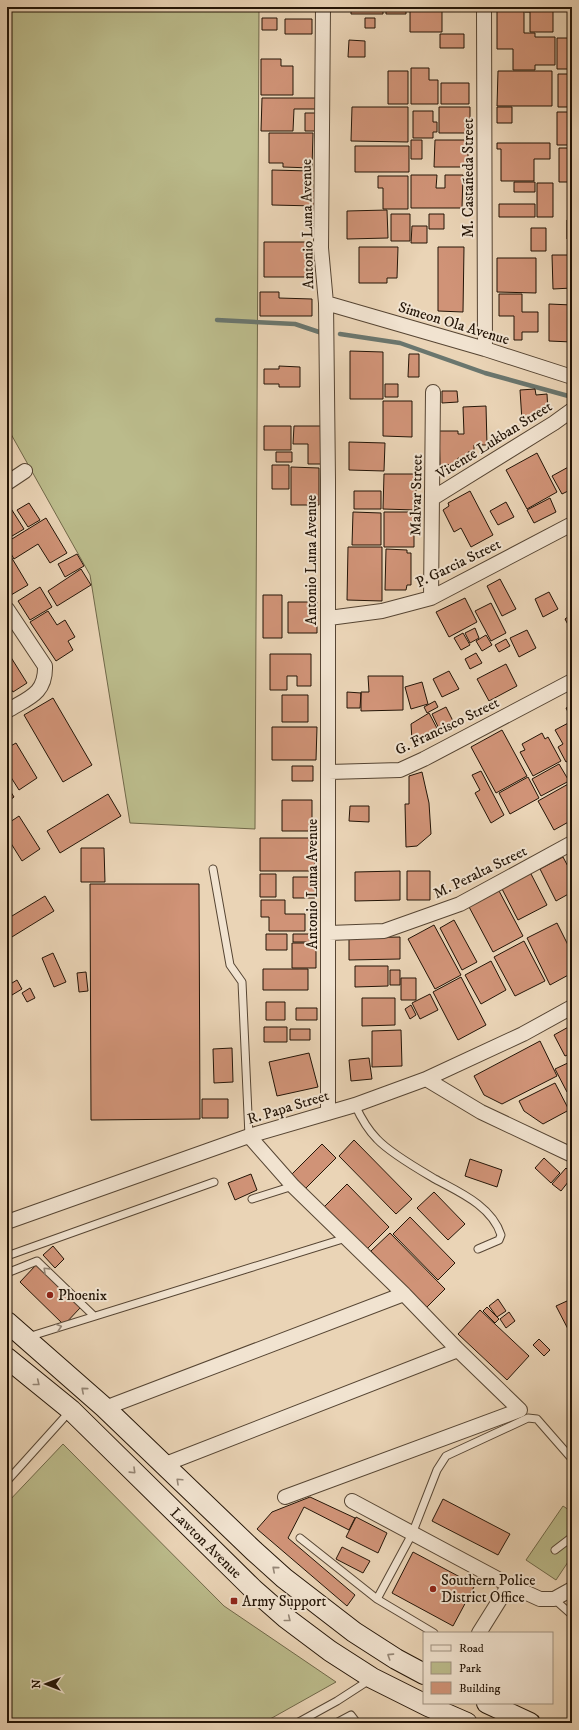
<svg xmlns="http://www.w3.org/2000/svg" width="579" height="1730" font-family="'IM FELL DW Pica',serif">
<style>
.green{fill:#bbbb8b;stroke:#706849}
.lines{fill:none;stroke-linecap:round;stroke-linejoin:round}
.stream{stroke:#6a766e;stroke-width:4.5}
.building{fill:#d09377;stroke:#241507}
.service-casing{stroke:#564533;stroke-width:9}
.minor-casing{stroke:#564533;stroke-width:16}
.secondary-casing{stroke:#241507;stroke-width:22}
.service{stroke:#f1e3d0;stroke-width:7}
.minor{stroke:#f1e3d0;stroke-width:14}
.secondary{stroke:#f1e3d0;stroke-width:20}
.oneway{stroke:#958676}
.poi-dot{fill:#8f2418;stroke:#f1e3d0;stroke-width:1.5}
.labels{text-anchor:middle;stroke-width:4;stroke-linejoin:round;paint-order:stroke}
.street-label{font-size:15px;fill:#241507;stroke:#f1e3d0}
.poi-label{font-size:15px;fill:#241507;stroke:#f1e3d0;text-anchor:start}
</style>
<rect width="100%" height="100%" fill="#ead4b6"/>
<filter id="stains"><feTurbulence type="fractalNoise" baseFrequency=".005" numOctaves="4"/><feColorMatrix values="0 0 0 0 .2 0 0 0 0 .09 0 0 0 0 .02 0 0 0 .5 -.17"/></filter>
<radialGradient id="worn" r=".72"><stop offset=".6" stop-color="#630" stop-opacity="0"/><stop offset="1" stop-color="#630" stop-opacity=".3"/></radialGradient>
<!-- green -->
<path class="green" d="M7,7H259L255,829L130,823L90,575L7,427Z
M63,1444L224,1606L336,1682L263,1723H7V1503Z
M563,1506L572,1512V1556L556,1580L526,1560Z"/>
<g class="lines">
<!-- stream -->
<path class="stream" d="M217,320L295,324L322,333
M340,334L400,343L485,373L572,397"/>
</g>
<!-- building -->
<path class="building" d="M351,7H383V14H351Z
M386,7H406V14H386Z
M410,7H442V32H410Z
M525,7H547V11H553V32H530V12H525Z
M497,11H524V33H535V37H555V65H535V70H513V49H497Z
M262,18H277V30H262Z
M365,18H375V28H365Z
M285,19H312V34H285Z
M440,34H464V48H440Z
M557,38H568V69H557Z
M349,40L365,41V57H348Z
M570,47H572V72H570Z
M261,59H281V66H293V95H261Z
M411,68H429V80H438V104H411Z
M388,71H408V104H388Z
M498,71H552V106H497Z
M558,74H572V107H558Z
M441,83H469V104H441Z
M262,98H317V109H294L293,131H261Z
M352,107H408V142L351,141Z
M439,107H470V133H439Z
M497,107H512V123H497Z
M413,111H433V122H437V132H433V138H413Z
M557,112H572V145H557Z
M305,113H317V131H305Z
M269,133H313L312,168L283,167V163H269Z
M411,140H422V159H411Z
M435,140H468V167H434Z
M497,143H550V159H534V181H501V149H497Z
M355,146H409V172H355Z
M559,148H572V182H559Z
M272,170L310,171V189H316V206L272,205Z
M411,175H437L436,188H445V175H463L462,208H411Z
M378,176H408V209H383V188H378Z
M514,182H535V192H514Z
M537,183H553V217H537Z
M499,204H535V217H499Z
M387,210L388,238L347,239V211Z
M391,214H410V241H391Z
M429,214H444V229H429Z
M567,220H572V239H567Z
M412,226H427V243H411Z
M531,228H546V251H531Z
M264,242H313V277H264Z
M359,247H398L397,278H387V283H359Z
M438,247H464L463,312L438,311Z
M552,255H572V288L553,289Z
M497,258H536V293L497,292Z
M260,292H279V298L312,299V316H260Z
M499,294H522V312H538V332H522V340H514V316H499Z
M549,304L572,305V342L549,341Z
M350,351L383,352V399H350Z
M409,354H419V377H408Z
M279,366L300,367V387H279V384H264V369H279Z
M385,384H398V397H385Z
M535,389L536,395L547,394L548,412L537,413L538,420L522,421L520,390Z
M442,391H457L458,402L442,403Z
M383,401H412V437L383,436Z
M486,406L487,445H474V452H468L469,457L458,458V464L440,465L439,431H458V434H464L463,407Z
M264,426H291V450H264Z
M294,426H321V464H308V444H293Z
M349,442L385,443L384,471L349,470Z
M276,452H292V462H276Z
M537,453L557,492L527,509L506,470Z
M272,465H289V489H272Z
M572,465V489L562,494L552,476Z
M291,467L319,468V505H291Z
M384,474H416V510L383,509Z
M354,491H381V509H354Z
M470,491L493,535L471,547L461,528L454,532L443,510L449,506L448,503Z
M550,498L556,512L534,523L527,510Z
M506,502L514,517L498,525L490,511Z
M29,503L40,520L28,527L17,510Z
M10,507L24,529L7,539V508Z
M353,512L381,513V545H352Z
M384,512H414V547H384Z
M46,518L67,553L50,563L38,544L14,559L7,547V542Z
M348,547H382V601L347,600Z
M386,549L407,550V553H411V585H407L406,590H385Z
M7,550L28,585L11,595L7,588Z
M77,554L84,566L65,577L58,564Z
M81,569L91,585L57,606L48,591Z
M500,579L516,609L502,616L487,586Z
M40,587L52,607L30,620L18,601Z
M549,592L558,609L543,617L535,599Z
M263,595H282V638H263Z
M465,598L477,622L449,637L436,612Z
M288,602H317V633H288Z
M491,603L506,633L491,641L475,611Z
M48,611L57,625L65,620L75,637L68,641L73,650L56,661L30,622Z
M572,614V632L565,619Z
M475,628L479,638L470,643L465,633Z
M527,630L536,648L519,657L510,638Z
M463,633L470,645L461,650L454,638Z
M486,635L492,645L482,651L476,641Z
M506,639L510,646L499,652L495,645Z
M7,651L27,683L13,692L7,683Z
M476,653L482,663L470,669L465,659Z
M270,654H311V686H297V676H287V690H270Z
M506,664L517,686L489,701L477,679Z
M449,671L459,689L442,697L433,679Z
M368,676H403V710L361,711V692H369Z
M422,682L428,704L411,709L405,687Z
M347,692L361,693L360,708H347Z
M282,695H308V722H282Z
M53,698L92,765L63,782L24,715Z
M435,701L438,707L427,713L424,707Z
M572,705V718H571L566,708Z
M446,707L455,725L441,733L432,714Z
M429,713L439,732L415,747L412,741L411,724Z
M572,721V759L566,762L558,747L563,744L555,730Z
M272,727H317L316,760H272Z
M502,730L527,776L496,793L471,747Z
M542,733L545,739L548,737L561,761L533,776L520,752L525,750L522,744Z
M16,743L37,778L19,790L7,771V748Z
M559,764L569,781L541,796L532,779Z
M292,766H313V781H292Z
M481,771L504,815L491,823L475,793L480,790L472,775Z
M422,772L429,803L431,834L417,846L406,847L405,804H409V776Z
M528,777L539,798L510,814L499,793Z
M570,783L572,787V820L554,830L538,801Z
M7,786L14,797L7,802Z
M108,794L121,816L60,853L47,831Z
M282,800H312V831H282Z
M350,806H369V822L349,821Z
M19,816L40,849L22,861L7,837V824Z
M260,838H315V871H260Z
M81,848H104L105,882H81Z
M563,857L572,874V892L556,901L540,869Z
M400,871V900L355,901V872Z
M407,871H430V900H407Z
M530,872L547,905L518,920L501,887Z
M260,874H276V897H260Z
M293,877H315V898H293Z
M90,884H199L200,1119L91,1120Z
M498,889L523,936L493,952L468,905Z
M45,896L54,911L7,940V919Z
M261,900H285V914H305V931H269V917H261Z
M454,920L477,962L462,970L440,928Z
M557,923L572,953V973L550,985L527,938Z
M434,925L461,975L435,989L408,939Z
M266,934H287V950H266Z
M293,934H314V942H293Z
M400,937V959L349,960V938Z
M524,941L545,981L515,996L494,957Z
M292,943H316V968H292Z
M53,953L66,982L54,987L42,958Z
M491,961L506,990L481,1004L465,975Z
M355,966H388V986L355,987Z
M263,969H308V990H263Z
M390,970H400V985H390Z
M86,972L88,991L79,992L77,973Z
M461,977L486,1025L458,1040L433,992Z
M401,978H416V1000H401Z
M17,980L22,989L12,995L7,986Z
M30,988L35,998L27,1002L22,993Z
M430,994L438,1010L420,1019L412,1003Z
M362,998H395V1025L362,1026Z
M266,1002H285V1020H266Z
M411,1005L416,1015L410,1019L405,1009Z
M296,1008H317V1020H296Z
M572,1025V1053L565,1056L554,1035Z
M264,1027H287V1042H264Z
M290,1029H310V1040H290Z
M401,1030L402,1066L372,1067V1031Z
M540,1041L557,1076L502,1104L484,1095L474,1076Z
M232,1048L233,1082L214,1083L213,1049Z
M309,1053L318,1087L277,1096L269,1062Z
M369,1058L372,1079L351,1081L349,1060Z
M572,1061V1089L567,1092L555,1069Z
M555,1083L569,1110L543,1124L524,1111L519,1101Z
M202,1099H228V1118H202Z
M354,1140L412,1199L396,1214L339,1156Z
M322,1144L336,1158L305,1189L291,1175Z
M544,1158L560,1173L551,1183L535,1168Z
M470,1159L502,1170L497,1187L465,1176Z
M566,1168L572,1174V1177L561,1191L552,1184Z
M251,1174L257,1190L235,1200L228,1183Z
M347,1184L389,1227L366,1250L324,1207Z
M434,1192L465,1224L448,1240L417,1208Z
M410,1217L455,1263L438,1280L393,1234Z
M390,1233L445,1289L426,1308L371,1251Z
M53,1246L64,1259L55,1268L43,1255Z
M36,1265L80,1308L64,1325L20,1282Z
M498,1299L506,1311L497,1317L489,1306Z
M567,1301L572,1310V1330L569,1331L556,1306Z
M487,1307L499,1319L495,1323L483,1311Z
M480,1310L529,1356L507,1380L458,1334Z
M509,1312L515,1321L506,1328L500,1319Z
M539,1339L550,1350L544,1356L533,1345Z
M310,1497L355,1518L349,1530L304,1507L288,1538L355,1595L347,1606L257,1529L272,1512Z
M443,1499L510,1534L498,1555L432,1521Z
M356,1517L387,1533L378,1553L346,1537Z
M342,1547L370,1561L363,1573L336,1559Z
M413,1552L475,1585L453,1626L392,1593Z"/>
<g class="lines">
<defs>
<path id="service" d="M213,869L230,965L242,982L249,1136
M355,1105C361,1118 367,1129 377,1139C390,1153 418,1169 435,1179C459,1192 492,1206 501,1235L499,1240L478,1249
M252,1199L293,1186
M7,1256L214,1182
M7,1273L37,1261L94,1316
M28,1337L346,1238
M7,1481L71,1410
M300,1538L377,1599L434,1633
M555,1550L572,1537
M377,1599L412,1534L437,1470L446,1456L528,1418L537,1419L572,1459
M554,1599L572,1615
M297,1723L337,1701L371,1679
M336,1723L351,1715L357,1723"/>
<path id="minor" d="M323,7L321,248L326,303L328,480V1113
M484,7L485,349
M326,303L485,349L572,377
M7,483L25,471
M433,498L554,423L572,410
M431,598L433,392
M7,609L45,666C46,694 28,698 7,711
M329,618L382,611L431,598L572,524
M329,772L400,770L424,759L572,681
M329,933L384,931L460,904L572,843
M426,1079L481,1112L572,1155
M249,1136L293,1186L404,1294L458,1350L520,1410L285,1497
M7,1222L249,1136L355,1105L426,1079L523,1034L572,1007
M105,1408L404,1294
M163,1465L458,1350
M352,1501L509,1585L540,1599H554L572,1589
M479,1633L509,1585"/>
<g id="secondary">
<path d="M7,1322L105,1408L254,1551L284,1578L354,1632L396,1659L424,1674"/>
<path id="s1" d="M7,1358L71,1410L253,1589L286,1618L330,1651L372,1678L428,1706L467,1723"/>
<path d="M487,1703L530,1723"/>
</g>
</defs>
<!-- service casing -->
<use href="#service" class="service-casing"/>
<!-- minor casing -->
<use href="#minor" class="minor-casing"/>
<!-- secondary casing -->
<use href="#secondary" class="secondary-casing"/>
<!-- service -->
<use href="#service" class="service"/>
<!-- minor -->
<use href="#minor" class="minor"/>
<!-- secondary -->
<use href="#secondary" class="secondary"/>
</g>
<!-- one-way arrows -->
<defs><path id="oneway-chevron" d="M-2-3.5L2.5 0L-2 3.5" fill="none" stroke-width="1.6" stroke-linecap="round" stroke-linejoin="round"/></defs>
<g class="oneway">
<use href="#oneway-chevron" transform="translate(46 1270) rotate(-136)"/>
<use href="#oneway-chevron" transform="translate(59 1327) rotate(-18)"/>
<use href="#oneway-chevron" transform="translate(37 1383) rotate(39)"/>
<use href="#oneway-chevron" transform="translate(84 1390) rotate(-139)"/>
<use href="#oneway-chevron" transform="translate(133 1471) rotate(44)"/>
<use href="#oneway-chevron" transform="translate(179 1481) rotate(-137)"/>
<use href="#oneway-chevron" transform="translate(275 1569) rotate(-139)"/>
<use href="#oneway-chevron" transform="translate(288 1619) rotate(39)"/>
<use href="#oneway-chevron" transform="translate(390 1656) rotate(-147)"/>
</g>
<!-- markers -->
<g class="poi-dot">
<circle cx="50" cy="1295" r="4"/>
<circle cx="433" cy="1589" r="4"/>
<rect x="230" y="1597" width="8" height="8" rx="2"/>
</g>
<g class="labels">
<!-- street labels -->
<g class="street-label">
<text transform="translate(468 178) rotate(-90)" y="5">M. Castañeda Street</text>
<text transform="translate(307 224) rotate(-91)" y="5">Antonio Luna Avenue</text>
<text transform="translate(454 323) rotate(17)" y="5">Simeon Ola Avenue</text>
<text transform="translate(494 440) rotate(-32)" y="5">Vicente Lukban Street</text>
<text transform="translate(416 495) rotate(-89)" y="5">Malvar Street</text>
<text transform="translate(311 560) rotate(-90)" y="5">Antonio Luna Avenue</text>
<text transform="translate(458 563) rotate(-26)" y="5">P. Garcia Street</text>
<text transform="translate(447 726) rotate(-26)" y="5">G. Francisco Street</text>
<text transform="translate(480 872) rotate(-26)" y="5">M. Peralta Street</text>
<text transform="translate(312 884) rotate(-90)" y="5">Antonio Luna Avenue</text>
<text transform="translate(288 1107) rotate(-17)" y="5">R. Papa Street</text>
<text dy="5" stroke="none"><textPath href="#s1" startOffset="272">Lawton Avenue</textPath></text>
</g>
<!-- poi labels -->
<g class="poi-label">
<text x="58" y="1300">Phoenix</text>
<text x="441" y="1585">Southern Police<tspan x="441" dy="17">District Office</tspan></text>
<text x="242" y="1606">Army Support</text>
</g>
</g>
<!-- margin -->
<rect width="579" height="1730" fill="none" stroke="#ead4b6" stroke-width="24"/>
<rect x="8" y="8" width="563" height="1714" fill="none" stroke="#241507" stroke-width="2"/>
<rect x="12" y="12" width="555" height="1706" fill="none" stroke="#241507"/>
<!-- legend -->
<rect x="423" y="1632" width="130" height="72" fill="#f1e3d0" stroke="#9f9180"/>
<rect x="431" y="1645" width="20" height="6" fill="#f1e3d0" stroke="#9f9180"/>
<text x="459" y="1652" font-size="12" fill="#241507">Road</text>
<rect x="431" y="1662" width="20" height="12" fill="#bbbb8b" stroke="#9f9180"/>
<text x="459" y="1672" font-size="12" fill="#241507">Park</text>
<rect x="431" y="1682" width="20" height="12" fill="#d09377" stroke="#9f9180"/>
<text x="459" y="1692" font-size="12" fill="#241507">Building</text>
<!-- north arrow -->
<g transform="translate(46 1684) rotate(270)" stroke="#f1e3d0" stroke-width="3" paint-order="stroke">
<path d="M0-3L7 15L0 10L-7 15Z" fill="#241507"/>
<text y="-6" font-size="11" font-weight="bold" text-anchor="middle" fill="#241507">N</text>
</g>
<rect width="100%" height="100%" filter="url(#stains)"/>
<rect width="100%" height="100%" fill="url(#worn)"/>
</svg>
